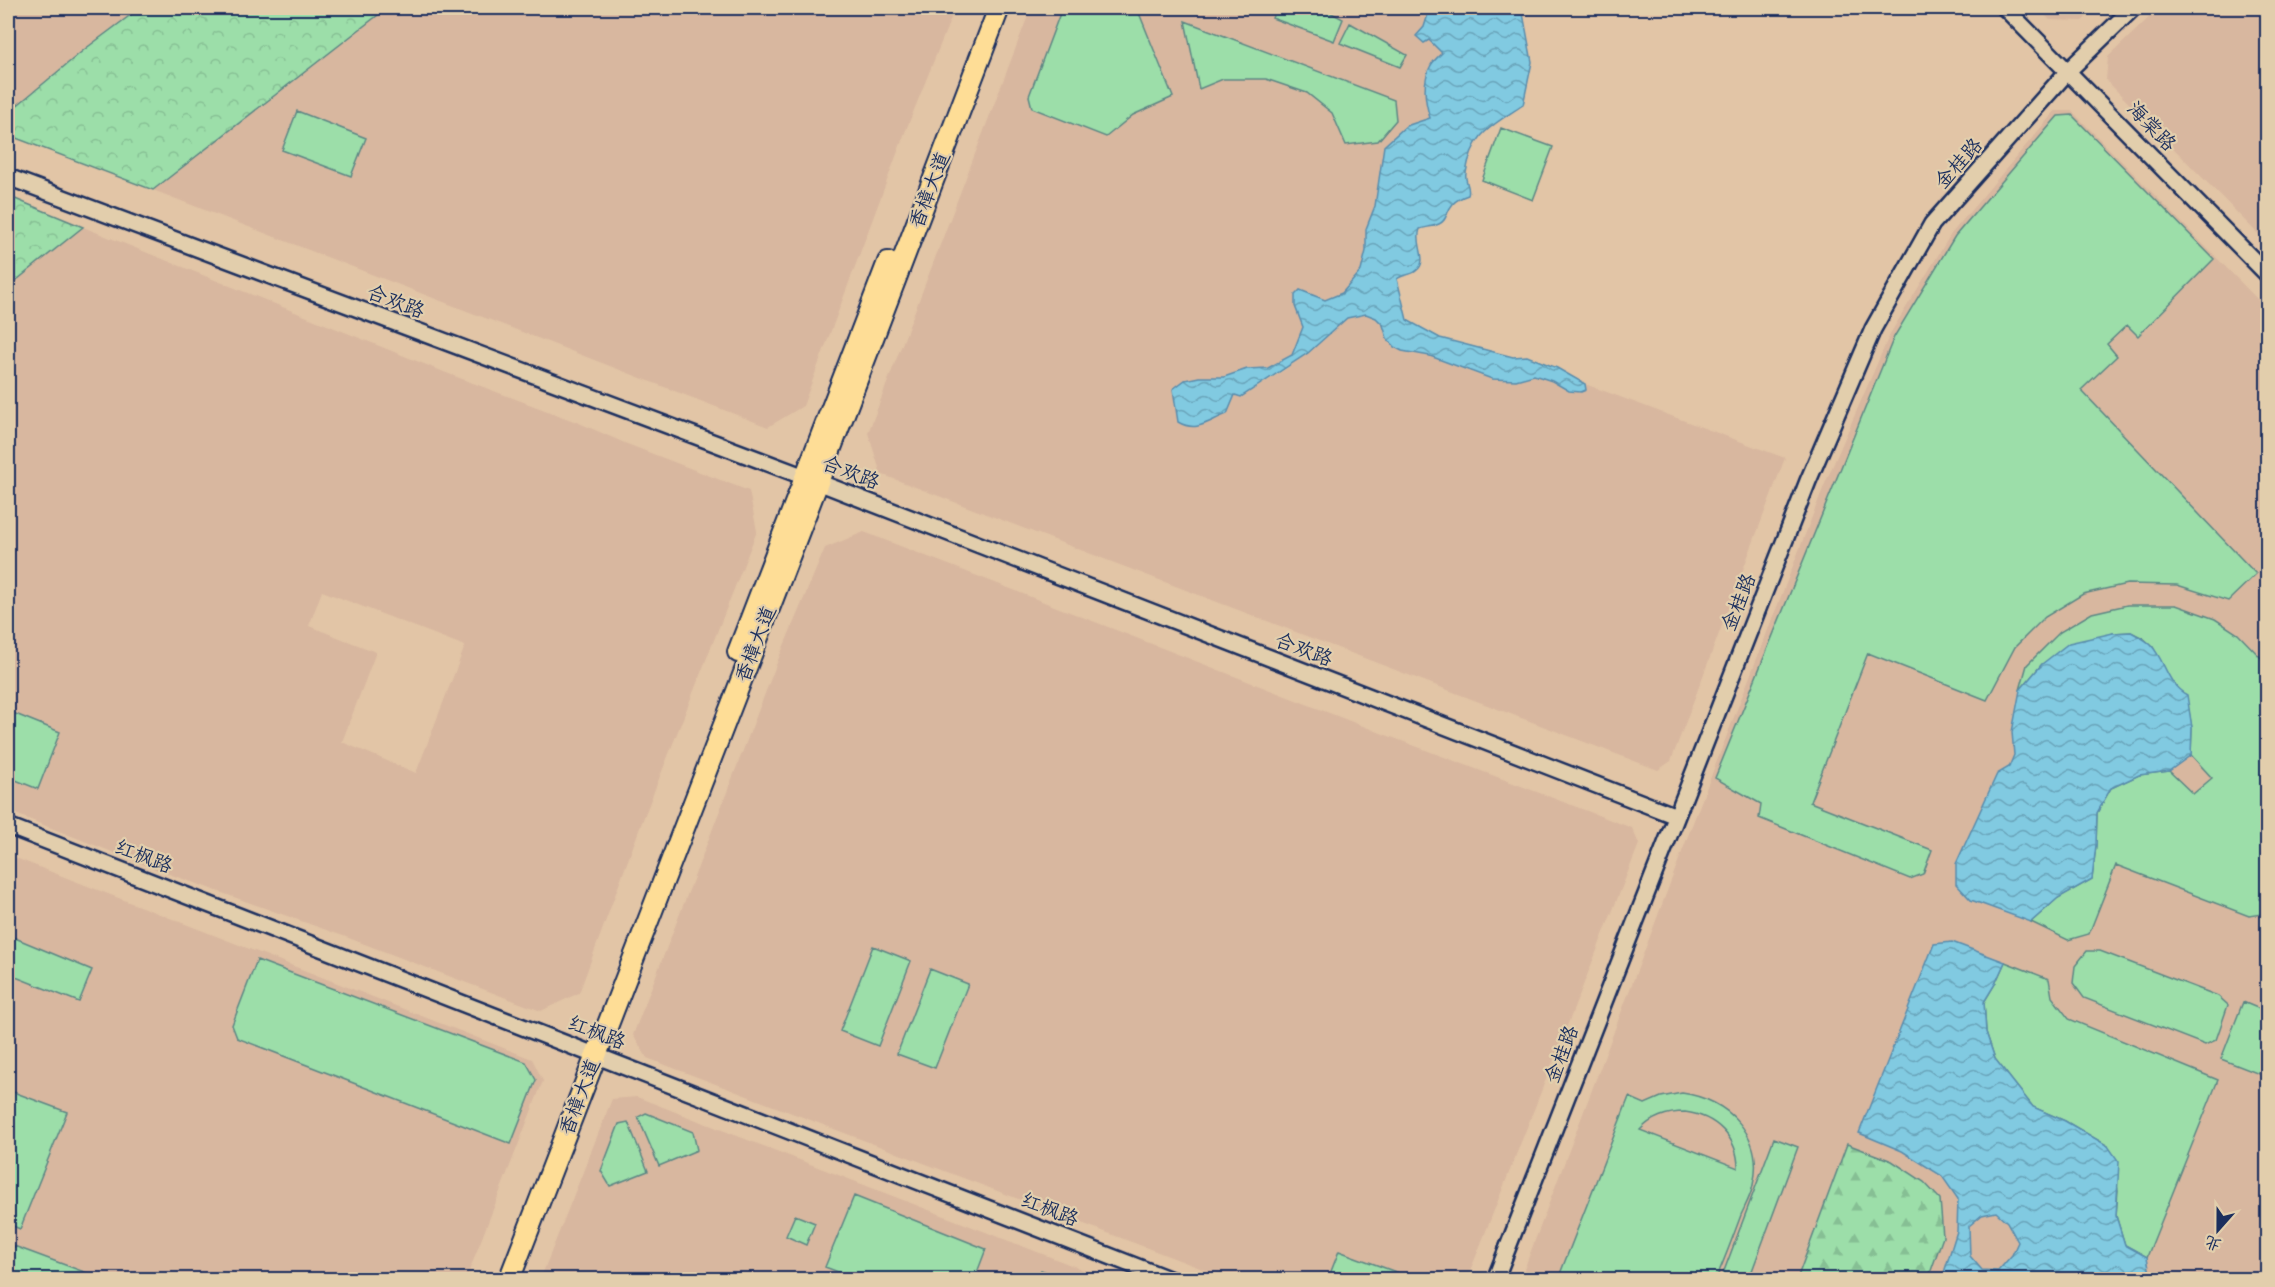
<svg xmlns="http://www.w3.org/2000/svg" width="2275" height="1287" font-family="Sriracha,'LXGW WenKai TC',sans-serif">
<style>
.built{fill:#d8b79f;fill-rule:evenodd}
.grass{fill:#9cdea9;stroke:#5c8684;stroke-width:1.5;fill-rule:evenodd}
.forest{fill:url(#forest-firs);stroke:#5c8684;stroke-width:1.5}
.park{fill:url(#park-crowns);stroke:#5c8684;stroke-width:1.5}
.water{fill:url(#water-waves);stroke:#588cad;stroke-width:1.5;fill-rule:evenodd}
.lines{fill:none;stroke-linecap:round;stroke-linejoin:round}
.minor-casing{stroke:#1b2f5e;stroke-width:20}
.major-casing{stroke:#1b2f5e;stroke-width:24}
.minor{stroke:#e2ceac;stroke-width:15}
.major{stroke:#fedd96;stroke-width:20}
.labels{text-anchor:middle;stroke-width:4.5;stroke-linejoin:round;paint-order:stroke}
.street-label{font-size:20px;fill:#1b2f5e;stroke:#e2ceac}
</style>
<defs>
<pattern id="forest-firs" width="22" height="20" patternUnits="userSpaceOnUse" patternTransform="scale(1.5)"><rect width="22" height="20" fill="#9cdea9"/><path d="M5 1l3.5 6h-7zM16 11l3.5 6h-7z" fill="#86bf94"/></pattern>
<pattern id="park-crowns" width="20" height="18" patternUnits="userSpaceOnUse" patternTransform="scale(1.5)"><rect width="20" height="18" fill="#9cdea9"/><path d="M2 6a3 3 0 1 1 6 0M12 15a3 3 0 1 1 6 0" fill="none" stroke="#86bf94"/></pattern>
<pattern id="water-waves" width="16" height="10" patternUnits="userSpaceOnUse" patternTransform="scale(1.5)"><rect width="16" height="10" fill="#81cae1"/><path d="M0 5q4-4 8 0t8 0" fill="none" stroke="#69a4ba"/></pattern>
</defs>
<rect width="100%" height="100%" fill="#e2c5a6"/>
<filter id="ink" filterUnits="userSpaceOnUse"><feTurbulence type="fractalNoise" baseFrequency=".0167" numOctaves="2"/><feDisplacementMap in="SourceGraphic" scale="12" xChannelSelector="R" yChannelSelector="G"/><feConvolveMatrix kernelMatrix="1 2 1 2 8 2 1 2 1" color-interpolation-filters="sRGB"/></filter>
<g filter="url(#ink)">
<!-- built -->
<path class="built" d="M8,8H140L85,49L8,113Z
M387,8H955L904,135L803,406L768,427L153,190Z
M1031,8H1429L1424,27L1428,39L1442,53L1430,66L1427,77L1426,105L1431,119L1406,126L1399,131L1378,181L1375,206L1366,229V251L1361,271L1342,293L1324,300L1300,290V319L1303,327L1292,355L1268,368L1247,369L1223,377H1199L1185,380L1173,389L1199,427L1227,414L1235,395L1242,397L1286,369L1308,353L1347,318L1366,314L1376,318L1383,325L1387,338L1394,347L1413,354L1430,356L1481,376L1516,380L1534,375L1552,381L1569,391L1581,392L1585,390V384L1785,458L1671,761L1658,770L881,474L868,433Z
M2038,8H2096L2082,21L2050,20Z
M2159,8H2267V243L2106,80L2108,57Z
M2055,111H2072L2267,309V1279L1520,1280L1694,820L1824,486L1890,334L1951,234Z
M83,227L449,374L579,423L627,444L749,491L757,531L642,822L579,993L541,1011L346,937L158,870L8,811V287ZM322,591L465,646L416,773L342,742L376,652L309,626Z
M864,532L1386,735L1632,828L1639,844L1467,1279H1229L647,1058L633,1035L778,660L825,548Z
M8,855L532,1059L543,1081L466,1279H103L14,1246L8,1262V1224L20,1229L67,1112L8,1090Z
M637,1097L1107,1279L540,1280L612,1099Z"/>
<!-- grass -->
<path class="grass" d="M1062,8H1137L1173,97L1133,115L1106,137L1032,108L1029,96Z
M1277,8H1322L1343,19L1334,41L1272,18Z
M1185,21L1394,100L1396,120L1378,141L1346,145L1332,113L1307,93L1266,79H1223L1199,89Z
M1350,23L1407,55L1400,67L1340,43Z
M297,111L366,138L351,176L282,150Z
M2072,115L2214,259L2138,336L2127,325L2107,344L2117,356L2081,390L2256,574L2228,601L2177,585L2127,584L2083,594L2045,617L2015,647L1987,700L1868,653L1810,802L1932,850L1923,874L1910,879L1759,818L1761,804L1715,778L1894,337L1955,236L2058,116Z
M1501,128L1553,147L1533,200L1482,180Z
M2127,605H2176L2215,619L2238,634L2267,664L2268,876L2259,899L2266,903L2262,914L2249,916L2116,865L2089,934L2068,940L2031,922L2058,898L2092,879L2096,845L2097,813L2111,788L2139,775L2169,771L2193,794L2212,778L2191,755L2192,728L2186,695L2176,690L2153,647L2143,638L2131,632L2113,633L2042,664L2020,690L2027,665L2060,632L2092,613Z
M8,711L60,732L38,789L8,777Z
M8,935L92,970L79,1002L8,974Z
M873,946L911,961L878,1046L840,1031Z
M2087,951H2100L2218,996L2228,1005L2216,1040L2205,1045L2084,998L2073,983L2075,966Z
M257,960L526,1062L536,1080L511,1144L237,1038L232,1025Z
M2005,962L2049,979L2052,997L2069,1019L2218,1080L2147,1257L2125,1245L2116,1216L2118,1190L2108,1146L2065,1121L2033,1107L1995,1059L1986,1032L1984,1002L1995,984Z
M930,969L968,984L935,1068L897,1054Z
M2243,1002L2267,1012V1077L2221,1059Z
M8,1090L67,1112L20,1229L8,1224Z
M1682,1093C1728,1099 1765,1136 1753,1185C1751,1196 1745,1206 1741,1215C1733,1237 1725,1258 1716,1279H1558L1629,1097L1645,1104L1661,1097ZM1685,1112C1715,1116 1738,1137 1738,1168L1640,1130C1652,1117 1668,1112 1685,1112Z
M646,1113L693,1132L697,1150L659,1166L638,1117Z
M628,1122L648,1171L610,1186L601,1171L619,1124Z
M1774,1138L1798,1147L1749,1279H1721Z
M854,1196L986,1249L975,1278L970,1280L857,1279L825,1267Z
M795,1215L815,1223L806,1245L786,1236Z
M14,1246L103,1279H8V1262Z
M1339,1251L1404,1275L1402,1279H1328Z
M1041,1270L1066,1279H1037Z"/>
<!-- forest -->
<path class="forest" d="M1847,1144L1892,1161L1924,1182L1940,1199L1943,1237L1928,1279H1797Z"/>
<!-- park -->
<path class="park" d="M140,8H387L153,190L8,135V113L85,49Z
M8,196L83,227L8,287Z"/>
<!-- water -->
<path class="water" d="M1430,8H1522L1532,62L1523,105C1492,126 1472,133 1466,173C1464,181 1471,187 1468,195C1443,203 1451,219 1439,224C1433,227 1425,227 1420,229C1414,244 1430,261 1416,271C1410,276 1403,274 1397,279L1407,320L1440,338L1513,357L1527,356L1557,368L1585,384L1586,390L1581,392L1569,391L1552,381L1534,375L1516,380L1492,379L1430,356L1402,351L1394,347L1387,338L1383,325L1376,318L1366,314L1347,318L1308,353L1241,397L1235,395L1227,414C1208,421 1197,433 1178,422L1173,389L1185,380L1199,377H1224L1247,369L1268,368L1292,355L1303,327L1295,306V295L1300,290L1325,300L1342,293L1361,271L1366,251V229L1375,206L1384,146L1406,126L1430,118C1425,102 1422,83 1430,67C1432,62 1438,57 1442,53L1429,40L1424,43L1416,36L1424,27Z
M2131,632C2138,636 2145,639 2151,645C2165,660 2167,685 2187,695L2192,728L2191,755L2169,771L2139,775L2111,788L2097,813L2096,845L2092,879L2058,898L2031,922L1971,900L1956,884V864L1997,774L2009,767L2014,755L2012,732L2020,690L2042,664L2069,643L2113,633Z
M1952,942L2005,962L1995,984L1984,1002L1986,1032L1995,1059L2033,1107L2065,1121L2108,1146L2119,1162L2116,1216L2125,1245L2147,1257L2151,1279H1942L1957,1231L1958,1199L1942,1176L1902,1151L1859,1133L1934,944ZM1996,1212L2007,1222L2018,1242L2012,1255L1998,1271L1982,1270L1970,1256L1969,1226L1982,1215Z"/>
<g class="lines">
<defs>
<path id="minor" d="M2005,8L2268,275
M8,177L805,477L1676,816
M8,826L1171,1280
M1495,1280L1808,481L1873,329L1932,224L2069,70L2133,8"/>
<path id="major" d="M738,652L888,262
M509,1280L818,482L999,8"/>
</defs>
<!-- minor casing -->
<use href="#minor" class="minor-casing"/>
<!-- major casing -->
<use href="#major" class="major-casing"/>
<!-- minor -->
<use href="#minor" class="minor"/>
<!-- major -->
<use href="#major" class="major"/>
</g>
</g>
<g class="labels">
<!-- street labels -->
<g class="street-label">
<text transform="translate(2152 126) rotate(46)" y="7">海棠路</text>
<text transform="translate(1958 163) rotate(-48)" y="7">金桂路</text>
<text transform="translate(929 190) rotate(-69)" y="7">香樟大道</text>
<text transform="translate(396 301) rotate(21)" y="7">合欢路</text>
<text transform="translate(851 472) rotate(21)" y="7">合欢路</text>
<text transform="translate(1738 602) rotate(-68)" y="7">金桂路</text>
<text transform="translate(755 644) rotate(-69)" y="7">香樟大道</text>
<text transform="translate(1304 649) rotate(21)" y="7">合欢路</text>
<text transform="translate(144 856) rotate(21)" y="7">红枫路</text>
<text transform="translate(597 1032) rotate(21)" y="7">红枫路</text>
<text transform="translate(1561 1054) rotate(-69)" y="7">金桂路</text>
<text transform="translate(579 1097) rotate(-69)" y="7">香樟大道</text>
<text transform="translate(1050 1209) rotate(21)" y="7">红枫路</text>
</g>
</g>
<!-- margin -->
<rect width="2275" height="1287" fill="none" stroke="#e2ceac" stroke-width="30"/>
<rect x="15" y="15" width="2245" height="1257" fill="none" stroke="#1b2f5e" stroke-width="2" filter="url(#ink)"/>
<!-- north arrow -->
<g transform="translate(2218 1230) rotate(201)" stroke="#e2ceac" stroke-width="4.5" paint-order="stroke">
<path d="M0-4.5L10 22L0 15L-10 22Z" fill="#1b2f5e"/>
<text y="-9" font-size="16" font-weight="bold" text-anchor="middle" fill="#1b2f5e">北</text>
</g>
</svg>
